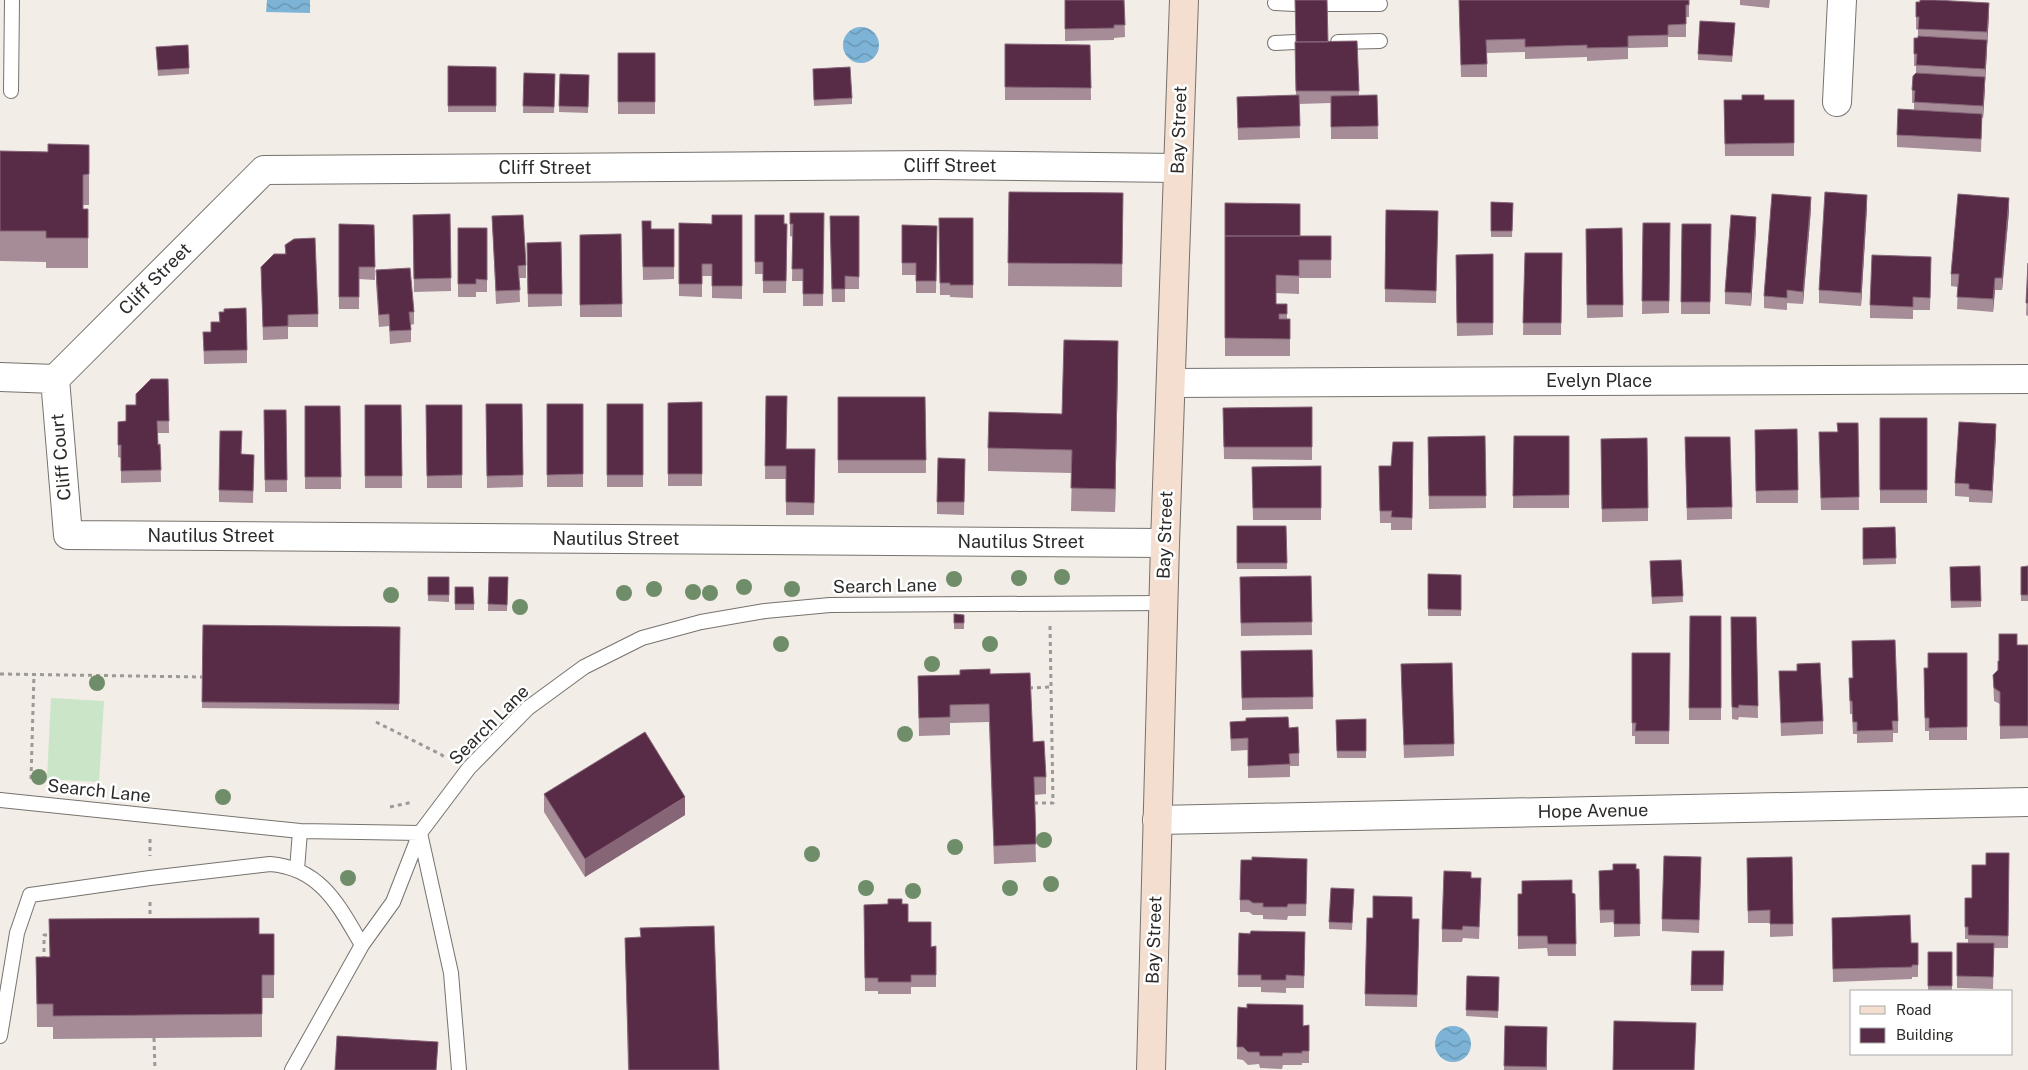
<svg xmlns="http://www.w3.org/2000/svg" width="2028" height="1070" font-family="'Public Sans',sans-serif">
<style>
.pitch{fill:#cae5c7}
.water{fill:url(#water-waves)}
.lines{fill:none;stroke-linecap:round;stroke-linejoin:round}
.service-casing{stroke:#77726d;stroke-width:16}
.minor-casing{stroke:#77726d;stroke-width:30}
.secondary-casing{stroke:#77726d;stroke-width:30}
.path{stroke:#9d9995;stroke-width:3;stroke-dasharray:4 4;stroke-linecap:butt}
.service{stroke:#fff;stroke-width:14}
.minor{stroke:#fff;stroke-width:28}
.secondary{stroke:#f3decf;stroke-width:28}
.tree{fill:#6f8d68}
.wall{fill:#a58c97}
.shaded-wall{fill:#866577}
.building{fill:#582b47;stroke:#866577}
.labels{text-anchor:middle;stroke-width:5;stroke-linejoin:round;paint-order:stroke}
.street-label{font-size:18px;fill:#2d2b29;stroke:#fff}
</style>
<defs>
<pattern id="water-waves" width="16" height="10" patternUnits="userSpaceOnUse" patternTransform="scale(1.25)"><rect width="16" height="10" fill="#7db3d6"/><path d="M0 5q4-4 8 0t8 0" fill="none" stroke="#6792ae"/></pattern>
</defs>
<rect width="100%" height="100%" fill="#f2ede7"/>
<!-- pitch -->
<path class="pitch" d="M51,698L104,701L99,782L47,779Z"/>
<!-- water -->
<path class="water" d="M267,0H310V13L266,12Z
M843 45a18 18 0 1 1 36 0a18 18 0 1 1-36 0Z
M1435 1044a18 18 0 1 1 36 0a18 18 0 1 1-36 0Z"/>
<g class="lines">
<defs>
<path id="service" d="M1275,3L1295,4
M1327,4H1380
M1338,42L1380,41
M1275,43L1296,42
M11,91L12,0
M0,800L300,831L420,833L469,768L528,708L584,667L642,638L701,622L765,611L830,605L1163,603
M420,833L451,973L459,1070
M297,870L300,831
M0,1036L17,933L30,895L150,878L270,864C321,868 339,906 362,945
M292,1070L362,945L393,902L420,833"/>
<path id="minor" d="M1837,102L1842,0
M0,377L55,379L264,170L935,165L1177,168
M55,379L68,535L1165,543
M1171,383L2028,379
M1157,820L2028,802"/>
<path id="secondary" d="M1151,1070L1165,543L1184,0"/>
</defs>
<!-- service casing -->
<use href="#service" class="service-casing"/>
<!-- minor casing -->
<use href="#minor" class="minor-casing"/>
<!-- secondary casing -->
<use href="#secondary" class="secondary-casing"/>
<!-- path -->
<path class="path" d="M0,674L202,677
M1029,688L1051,687
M376,722L442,755L445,759
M31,779L34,674
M1034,803H1053L1050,626
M390,807L413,802
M150,839V856
M150,902V921
M44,960V935H53
M154,1038L155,1070"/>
<!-- service -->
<use href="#service" class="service"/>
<!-- minor -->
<use href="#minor" class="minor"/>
<!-- secondary -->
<use href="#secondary" class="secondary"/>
</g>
<!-- trees -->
<g class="tree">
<circle cx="1062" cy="577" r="8"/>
<circle cx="1019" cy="578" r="8"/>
<circle cx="954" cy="579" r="8"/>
<circle cx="744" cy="587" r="8"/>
<circle cx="654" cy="589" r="8"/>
<circle cx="792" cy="589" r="8"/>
<circle cx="693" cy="592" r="8"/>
<circle cx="624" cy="593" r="8"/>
<circle cx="710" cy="593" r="8"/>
<circle cx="391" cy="595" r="8"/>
<circle cx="520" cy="607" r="8"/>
<circle cx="781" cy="644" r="8"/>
<circle cx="990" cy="644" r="8"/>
<circle cx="932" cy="664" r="8"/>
<circle cx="97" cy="683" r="8"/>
<circle cx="905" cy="734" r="8"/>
<circle cx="39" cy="777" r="8"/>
<circle cx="223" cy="797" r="8"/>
<circle cx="1044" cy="840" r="8"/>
<circle cx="955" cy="847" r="8"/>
<circle cx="812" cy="854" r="8"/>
<circle cx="348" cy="878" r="8"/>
<circle cx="1051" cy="884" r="8"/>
<circle cx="866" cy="888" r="8"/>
<circle cx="1010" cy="888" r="8"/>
<circle cx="913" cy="891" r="8"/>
</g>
<!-- wall -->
<path class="wall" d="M1065,0H1124L1125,37L1114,38V40L1065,41Z
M1459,0H1689V17H1686V37H1668V47L1628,48V59L1587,61V57L1525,59V52L1487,53V77H1461Z
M1740,0H1770L1769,8L1740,5Z
M1989,15L1983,118H1982L1981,152L1897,147V135L1914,110V103H1912V90L1916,73V66H1914V54L1918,36V30L1916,29V17Z
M1735,29L1732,62L1698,60V54Z
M1357,41L1359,96L1377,95L1378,139H1331V103L1299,104L1300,138L1238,140L1237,97L1296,95L1295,42Z
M1005,44L1090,45L1091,100H1005Z
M156,47L189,68V74L158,76Z
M618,53H655V114H618Z
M448,66L496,67V112H448Z
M813,69L852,98V104L814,106Z
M524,73L555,74L554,113H523Z
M560,74L589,75L588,113L559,112Z
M1724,100H1794V156H1725Z
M89,145V205H83V209H88V268H46V262L0,261V151L48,152Z
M1009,192L1123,193L1122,287L1008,286Z
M1491,202L1513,203L1512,237H1491Z
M1225,203L1300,236H1331V278H1299V294L1276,293V304H1287V319H1290V356H1225Z
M1867,207L1861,306L1819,303V290Z
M1811,209L1803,304L1787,303V310L1764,308V296Z
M1386,210L1438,211L1436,303L1385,302Z
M2009,211L2002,290H1995L1993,312L1957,309L1958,287L1951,286V274Z
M790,213H824L823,306H803V281H792L793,237L790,236Z
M450,214L451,291L414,292L413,215Z
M742,215V299L712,298V276H702V297L679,296V223L712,224Z
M755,215L787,224L786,293H763V274H755Z
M492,216L526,265V278H519L520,302L496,304Z
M859,216V289H845V302H832L830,228Z
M939,218H973V298L950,297V295H940Z
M642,221L651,229H674V279L643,280Z
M1643,223H1670L1669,313L1642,314Z
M339,224L374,225L375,280L359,279V309H339Z
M1682,224H1711L1710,314H1681Z
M902,225L937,226L936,293H916V275H902Z
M458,228H487V292H476V297H458Z
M1622,228L1623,317L1587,318L1586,229Z
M1756,230L1751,306L1725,304V292Z
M621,234L622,317H580V235Z
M561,242L562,306L528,307L527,243Z
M285,245L318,314V327H288V339L263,340L261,267L285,254Z
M1525,253H1562L1561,335H1523Z
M1493,254V335L1457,336L1456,255Z
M2028,263V316L2026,315Z
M1931,269L1930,310H1913V319L1870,318V305Z
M376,270L414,312V324L411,325V342L390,344L389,326L379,327L376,283Z
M219,312L247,350V363L204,364L203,332H211L219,322Z
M1118,364L1115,512L1071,511L1072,473L988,471V448L1062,414Z
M168,379L169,433H158V445L160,444L161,482L121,483V458L118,457V422L126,421L136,405V394Z
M766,396L786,449H815L814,515H786V479H765Z
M838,397H925L926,473H838Z
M702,402V486H668V403Z
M486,404H522L523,487L487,488Z
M547,404H583V487H547Z
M607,404H643V487H607Z
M365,405H401L402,488H365Z
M426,405H462V488H427Z
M305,406H340L341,489H305Z
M1312,407V460L1224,459L1223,408Z
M264,410H286L287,492H265Z
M1880,418H1927V503H1880Z
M1858,423L1859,510H1821L1819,444L1837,432Z
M1797,429L1798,503H1756L1755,430Z
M1485,436L1486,508L1429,509L1428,437Z
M1514,436H1569V508H1513Z
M1996,436L1992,503L1969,502V497L1955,496V483Z
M1685,437L1732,507V519L1687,520Z
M1601,439L1648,508V521L1602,522Z
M1413,442L1412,530H1391V523H1380L1379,466H1391Z
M242,454L254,455L253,503L219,502V490Z
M965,459L964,515L937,514V502Z
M1321,466V520H1253L1252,467Z
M1237,526H1286L1287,569H1237Z
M1895,527L1896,564L1863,565V528Z
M1681,560L1683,602L1652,604L1650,568Z
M2028,566V601H2021V567Z
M1950,567L1981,601V607L1951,608Z
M1428,574L1461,575V616H1428Z
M1311,576L1312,635L1241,636L1240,577Z
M428,577H449V602L428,601Z
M489,577H508L507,611H488Z
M455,587L474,604V610H455Z
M954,614L964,615V629H954Z
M1690,616H1721V720H1689Z
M1731,617H1756L1758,718L1739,717L1738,720L1732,719Z
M203,625L400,627L399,710L202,708Z
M2017,645H2028V738L2000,739V704L1994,701L1993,675L1998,670L1999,661Z
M1312,650L1313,709L1242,710L1241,651Z
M1632,653H1670L1669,744H1635V736H1632Z
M1967,653V740H1929V731H1925L1924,681L1928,668Z
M1779,671L1823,721V734L1781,736Z
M990,674L1033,742L1046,777V794L1034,795L1036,862L994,864L989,722L950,723V735L919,736L918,676Z
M1401,676L1454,744V756L1404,758Z
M1849,678L1898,721V733H1893V742L1857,743V734H1853L1852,714H1850Z
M1366,719V758H1337L1336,720Z
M1230,722L1289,728L1299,753V766H1290V777L1248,778V750L1231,751Z
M544,794L685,815L585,877L544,812Z
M2009,853L2008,948H1994L1993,989L1957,988V943H1968V939H1965V898H1972L1986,865Z
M1792,857L1793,936L1770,937V923H1748L1747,858Z
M1639,869L1640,936L1614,937V922L1600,923L1599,871Z
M1701,869L1699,933L1662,931V919Z
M1307,871L1306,916H1288L1287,920L1263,919V915H1253L1249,912H1240V900Z
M1481,890L1479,939L1463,938L1462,942H1442V929Z
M1572,893L1575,894L1576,956H1548L1547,948L1518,949V894Z
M1354,895L1352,930L1329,929V922Z
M902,904L908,922L931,947L936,946V987H911V994H878V991H865L864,905Z
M1832,918L1911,943H1918V977H1912V979L1833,982Z
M1412,919H1419L1417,1007L1365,1006V994Z
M1305,932L1304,988H1286V993L1261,992V987H1238L1239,933Z
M274,934V998H262V1037L53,1039V1027H37L36,957H50Z
M625,938L719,1070H628Z
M1724,951L1723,991H1691V985Z
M1928,952H1952V991H1928Z
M1467,976L1499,977L1498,1018L1466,1016Z
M1238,1007L1303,1026L1309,1025V1063H1302V1065H1283L1282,1069L1260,1068L1259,1064L1248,1065L1243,1060L1237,1059Z
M1505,1026L1547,1027V1070H1504Z"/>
<!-- shaded-wall -->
<path class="shaded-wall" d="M1989,3V15L1987,45V32Z
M1987,40V52L1985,81V69Z
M1985,77V89L1983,118V106Z
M1867,195V207L1861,306V293Z
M1811,197V209L1803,304V292Z
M2009,198V211L2002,290V278Z
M1756,217V230L1751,306V293Z
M1995,278V290L1993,312V299Z
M1118,341V364L1115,512V489Z
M1996,424V436L1992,503V491Z
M685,797V815L585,877V859Z"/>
<!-- building -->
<path class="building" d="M1065,0H1124L1125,25H1114V28L1065,29Z
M1295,0H1327L1328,42H1296Z
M1459,0H1689V5H1686V24L1668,25V35L1628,36V47L1587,48V45L1525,47V39L1486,40L1487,64L1461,65Z
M1920,0H1935L1989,3L1987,32L1918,29L1919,17H1916V2H1920Z
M1700,21L1735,23L1732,56L1698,54Z
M1918,36L1987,40L1985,69L1916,65L1917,54H1914V38H1918Z
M1357,41L1359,91H1296L1295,42Z
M1005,44L1090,45L1091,88L1005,87Z
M188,45L189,68L158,70L156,47Z
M618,53H655V102H618Z
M448,66L496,67V106H448Z
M850,67L852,98L814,100L813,69Z
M524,73L555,74L554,107L523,106Z
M1916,73L1985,77L1983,106L1914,102L1915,91L1912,90L1913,76Z
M560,74L589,75L588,107L559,106Z
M1299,95L1300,126L1238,128L1237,97Z
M1377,95L1378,126L1331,127V96Z
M1742,95H1764V100H1794V143L1725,144L1724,100H1742Z
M1898,109L1982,114L1981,139L1897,135Z
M48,144L89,145V174L83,175V209H88V238H46V231H0V151L48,152Z
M1009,192L1123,193L1122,264L1008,263Z
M1825,192L1867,195L1861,293L1819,290Z
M1772,194L1811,197L1803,292L1787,290V298L1764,296Z
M1958,194L2009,198L2002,278H1995L1993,299L1957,297L1959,274H1951Z
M1491,202L1513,203L1512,231H1491Z
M1225,203L1300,204V236H1225Z
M1386,210L1438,211L1436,291L1385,289Z
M790,213H824L823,294H803V269H792L793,224H790Z
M450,214L451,278L414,279L413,215Z
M523,215L526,265L518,266L520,290L496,291L492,216Z
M712,215H742V286H712V264H702V284H679V223L712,224Z
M755,215H784V224H787L786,281H763V262H755Z
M1731,215L1756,217L1751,293L1725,292Z
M830,216H859V277L845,276V289H832Z
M939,218H973V285H950V283H940Z
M642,221H651V229H674V267H643Z
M1643,223H1670L1669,301H1642Z
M339,224L374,225L375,267H359V297H339Z
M1682,224H1711L1710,302H1681Z
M902,225L937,226L936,281H916V263H902Z
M458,228H487V280L476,279V284H458Z
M1622,228L1623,305H1587L1586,229Z
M621,234L622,304L580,305V235Z
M1225,236H1331V260H1299V276L1276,275V304H1287V314H1279V319H1290V339L1225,338Z
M315,238L318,314L288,315V326L263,327L261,267L274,254H286L285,245L294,239Z
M561,242L562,294H528L527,243Z
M1525,253H1562L1561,323H1523Z
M1493,254V323H1457L1456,255Z
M1872,255L1931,257L1930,298L1913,297V307L1870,305Z
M2028,263V303H2026Z
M410,268L414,312H409L411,330L390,331L389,314L379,315L376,270Z
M246,308L247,350L204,351L203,332H211V322H220L219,312H224V309Z
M1064,340L1118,341L1115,489L1071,488L1072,450L988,448L989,412L1062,414Z
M151,379H168L169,421H157L158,445L160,444L161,470L121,471V445H118V422L126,421V405H136V394Z
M766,396H787L786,449H815L814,503L786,502V466H765Z
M838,397H925L926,460H838Z
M702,402V474H668V403Z
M486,404H522L523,475L487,476Z
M547,404H583V474L547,475Z
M607,404H643V475H607Z
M365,405H401L402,476H365Z
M426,405H462V475L427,476Z
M305,406H340L341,477H305Z
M1312,407V447H1224L1223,408Z
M264,410H286L287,480H265Z
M1880,418H1927V490H1880Z
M1959,422L1996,424L1992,491L1969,489V484L1955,483Z
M1837,423H1858L1859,497L1821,498L1819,432H1838Z
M1797,429L1798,490L1756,491L1755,430Z
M220,431H242L241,454L254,455L253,491L219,490Z
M1485,436L1486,496H1429L1428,437Z
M1514,436H1569V495L1513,496Z
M1685,437H1730L1732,507L1687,508Z
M1647,438L1648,508L1602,509L1601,439Z
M1393,442H1413L1412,518L1391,517L1392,511H1380L1379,466H1391Z
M938,458L965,459L964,502H937Z
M1321,466V508H1253L1252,467Z
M1237,526H1286L1287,563H1237Z
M1895,527L1896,558L1863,559V528Z
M1681,560L1683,596L1652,597L1650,561Z
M1980,566L1981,601H1951L1950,567Z
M2028,566V595H2021V567Z
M1428,574L1461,575V610L1428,609Z
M1311,576L1312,622L1241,623L1240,577Z
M428,577H449V595H428Z
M489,577H508L507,605L488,604Z
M455,587H473L474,604H455Z
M954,614L964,615V623H954Z
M1690,616H1721V708H1689Z
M1731,617H1756L1758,706L1739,705L1738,708L1732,707Z
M203,625L400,627L399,704L202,702Z
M1999,634H2017V645H2028V726H2000V692L1994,688L1993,675L1998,670V661H1999Z
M1895,640L1898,721H1892L1893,730L1857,731V722H1853L1852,701H1850L1849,678H1853L1852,641Z
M1312,650L1313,697L1242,698L1241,651Z
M1632,653H1670L1669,731H1635L1636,723H1632Z
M1928,653H1967V727L1929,728V718H1925L1924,668H1928Z
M1452,663L1454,744L1404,745L1401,664Z
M1820,663L1823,721L1781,723L1779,671H1797V664Z
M990,669V674L1030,673L1033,742L1044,741L1046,777H1034L1036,844L994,846L989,704L950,705V717L919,718L918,676L960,675V670Z
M1288,717L1289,728L1298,727L1299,753L1289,754L1290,764L1248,766V738L1231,739L1230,722L1246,721V718Z
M1366,719V751H1337L1336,720Z
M645,732L685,797L585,859L544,794Z
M1986,853H2009L2008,936L1968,935V927H1965V898H1972V865H1986Z
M1664,856L1701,857L1699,920L1662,919Z
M1252,857L1307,859L1306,904H1288L1287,907H1263V903H1253L1249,900H1240L1241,860H1252Z
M1792,857L1793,924H1770V910L1748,911L1747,858Z
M1613,864H1636V869H1639L1640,924H1614V910H1600L1599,871L1613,870Z
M1444,871L1471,872V878H1481L1479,927L1463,926L1462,930L1442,929Z
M1572,880V893L1575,894L1576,944H1548L1547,936H1518V894H1522V881Z
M1331,888L1354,889L1352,923L1329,922Z
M1373,896L1412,897V919H1419L1417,995L1365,994L1367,918H1373Z
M888,899H902V904H908V922H931V947L936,946V975H911V982H878V978H865L864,905L888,904Z
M1910,915L1911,943H1918V965H1912V967L1833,969L1832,918Z
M259,918V934H274V975H262V1014L53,1016V1004H37L36,957H50L49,919Z
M714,926L719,1070H629L625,938L641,937L640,928Z
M1251,931L1305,932L1304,976L1286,975V980H1261V975H1238L1239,933L1250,934Z
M1957,943H1994L1993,977L1957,976Z
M1692,951H1724L1723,985H1691Z
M1928,952H1952V986H1928Z
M1467,976L1499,977L1498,1011L1466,1010Z
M1247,1004L1303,1005V1026L1309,1025V1051H1302V1053H1283L1282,1056H1260L1259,1052H1248L1243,1047H1237L1238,1007L1247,1008Z
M1614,1021L1696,1023L1694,1070H1613Z
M1505,1026L1547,1027L1546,1067L1504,1066Z
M337,1036L438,1042L436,1070H335Z"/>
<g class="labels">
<!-- street labels -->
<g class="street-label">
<text transform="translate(1179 130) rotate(-88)" y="6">Bay Street</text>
<text x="950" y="172">Cliff Street</text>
<text x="545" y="174">Cliff Street</text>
<text transform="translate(155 279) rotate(-45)" y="6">Cliff Street</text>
<text x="1599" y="387">Evelyn Place</text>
<text transform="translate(61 457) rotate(-95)" y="6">Cliff Court</text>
<text transform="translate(1165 535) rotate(-88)" y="6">Bay Street</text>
<text x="211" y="542">Nautilus Street</text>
<text x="616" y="545">Nautilus Street</text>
<text x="1021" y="548">Nautilus Street</text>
<text transform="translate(885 586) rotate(-1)" y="6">Search Lane</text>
<text transform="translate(489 725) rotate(-45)" y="6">Search Lane</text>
<text transform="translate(99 791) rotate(6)" y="6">Search Lane</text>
<text transform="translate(1593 811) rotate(-1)" y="6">Hope Avenue</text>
<text transform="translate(1154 940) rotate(-88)" y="6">Bay Street</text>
</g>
</g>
<!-- legend -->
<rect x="1850" y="990" width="162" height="65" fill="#ffffff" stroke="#abaaa9"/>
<rect x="1860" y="1006" width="25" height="8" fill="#f3decf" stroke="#abaaa9"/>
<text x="1896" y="1015" font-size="15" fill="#2d2b29">Road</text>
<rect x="1860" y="1028" width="25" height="15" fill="#582b47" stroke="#abaaa9"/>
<text x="1896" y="1040" font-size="15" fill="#2d2b29">Building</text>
</svg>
